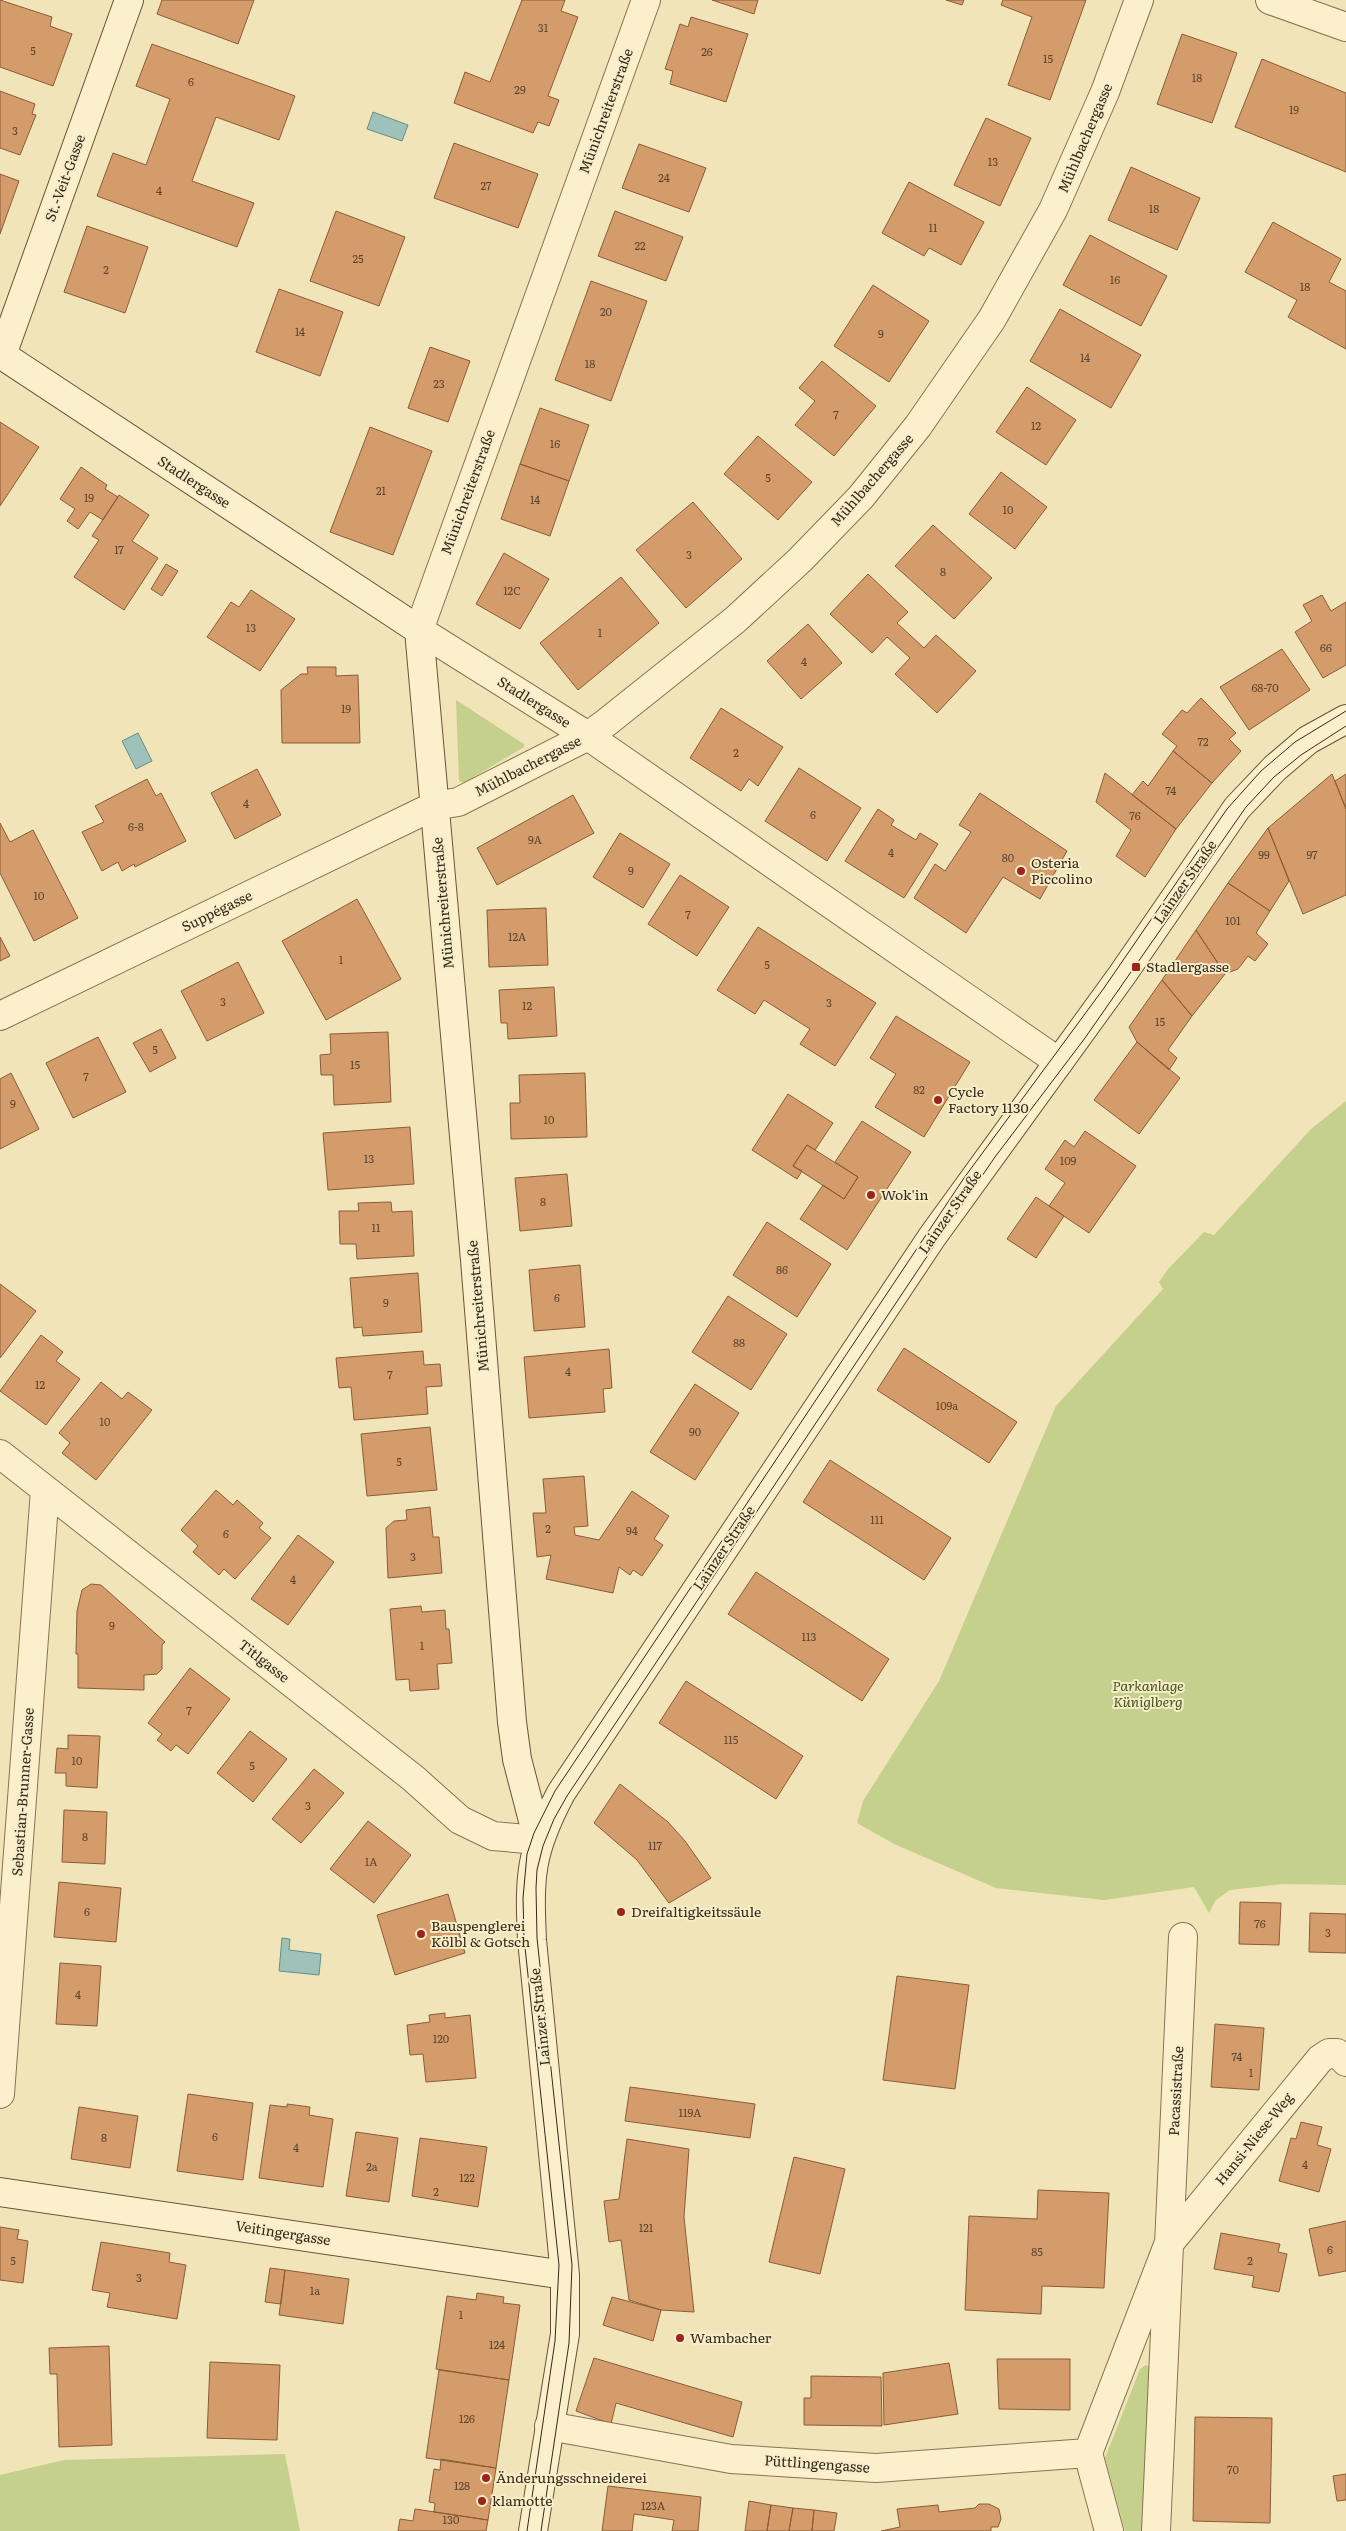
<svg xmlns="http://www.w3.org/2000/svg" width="1346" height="2531" font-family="Literata,serif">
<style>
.green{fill:#c4d08c}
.water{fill:#9ec1b9;stroke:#658f87}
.building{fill:#d49c6b;stroke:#8a5c36}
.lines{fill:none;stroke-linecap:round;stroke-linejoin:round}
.street-casing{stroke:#897252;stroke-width:30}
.secondary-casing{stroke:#6a5336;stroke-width:30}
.street{stroke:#fcf0cc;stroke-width:28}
.secondary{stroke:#fcf0cc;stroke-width:28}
.tram{stroke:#362919;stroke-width:1}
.poi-dot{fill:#9d231d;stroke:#f8edc9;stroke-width:2}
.labels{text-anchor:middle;stroke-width:4;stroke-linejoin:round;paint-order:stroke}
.number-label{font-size:11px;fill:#5e462e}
.street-label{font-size:14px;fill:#362919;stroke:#f8edc9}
.poi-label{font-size:14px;fill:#362919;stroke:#f8edc9;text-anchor:start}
.park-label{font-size:14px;font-style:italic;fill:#44551e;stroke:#f8edc9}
</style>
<rect width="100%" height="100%" fill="#f2e4b9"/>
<!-- green -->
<path class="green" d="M456,700L524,744V747L464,783L459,781Z
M1346,1101V1885L1283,1884L1230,1890L1216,1900L1209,1913L1194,1887L1104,1900L996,1888L894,1844L857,1823L863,1801L939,1681L1056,1406L1163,1289L1159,1282L1168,1269L1204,1232L1214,1235L1311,1129Z
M1146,2365L1155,2369L1149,2531H1125L1105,2458L1140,2369Z
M285,2454L300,2531H0V2475L64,2460Z"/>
<!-- water -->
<path class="water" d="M373,112L408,125L402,141L367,129Z
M138,733L152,761L136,769L122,741Z
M282,1938L290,1939L289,1950L321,1954L319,1975L279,1971Z"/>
<!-- building -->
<path class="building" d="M0,0L52,17L50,26L72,34L53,86L0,67Z
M162,0H254L238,44L157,14Z
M522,0H565L561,11L578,17L548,96L559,100L549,126L538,122L533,133L454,103L465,72L490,82Z
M712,0H758L754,14Z
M946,0H964L962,5Z
M1003,0H1086L1050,100L1008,85L1032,17L1001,5Z
M691,17L748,34L726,102L670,84L673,71L665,69L680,24L688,27Z
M1182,34L1237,53L1212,123L1157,104Z
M152,44L295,96L279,140L216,117L192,181L254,203L237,247L97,196L113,153L146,165L170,99L136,86Z
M1262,59L1346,93V172L1235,127Z
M0,91L35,104L32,114L36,115L20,155L0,148Z
M986,118L1031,138L1000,206L954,185Z
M454,143L538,174L518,228L434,198Z
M639,144L706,168L689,212L622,188Z
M1131,167L1200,198L1177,250L1108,220Z
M0,174L19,181L0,234Z
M909,182L984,222L961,265L929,248L924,256L882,233Z
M336,211L405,237L379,306L310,281Z
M615,211L683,237L666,281L598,256Z
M1273,222L1341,259L1329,282L1346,291V349L1288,317L1297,300L1245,272Z
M87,226L148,247L125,313L64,292Z
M1090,235L1167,276L1141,326L1063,285Z
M591,281L647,301L611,401L555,380Z
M873,285L929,321L889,382L834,346Z
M279,289L343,312L320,376L256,352Z
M1060,309L1141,355L1111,408L1030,361Z
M430,347L470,361L448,422L408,408Z
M822,361L876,406L834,456L795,425L815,401L799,388Z
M1027,387L1076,420L1046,465L996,432Z
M540,408L589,425L569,481L520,464Z
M0,422L39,447L0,506Z
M370,427L432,451L393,555L330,532Z
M758,436L812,482L778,520L724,474Z
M520,464L569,481L550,536L501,519Z
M81,467L107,485L105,489L118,497L103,520L90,512L78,529L67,521L75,509L60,499Z
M1001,472L1047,507L1015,549L969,514Z
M119,495L149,515L132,541L158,558L124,610L74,577L99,540L92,536Z
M693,502L742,559L686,608L636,550Z
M933,525L992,578L954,619L895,566Z
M504,553L549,579L520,629L476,604Z
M166,564L178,571L162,596L151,589Z
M868,574L908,612L897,623L924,648L936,635L976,671L937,713L895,674L910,658L887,637L872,653L830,614Z
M621,577L659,623L578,690L540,643Z
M251,590L295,619L260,671L207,637L231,602L239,607Z
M1322,595L1331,611L1346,602V665L1323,678L1295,632L1312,621L1303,605Z
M808,624L842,663L801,699L767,661Z
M1282,649L1310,690L1249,730L1220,687Z
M307,667H336V676L358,675L360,743H282L281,690L301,674H308Z
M1201,698L1236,733L1229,739L1241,751L1212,783L1173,751L1177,746L1162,734L1182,710L1187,713Z
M721,708L783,747L758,786L749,779L741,791L690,758Z
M1173,751L1212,783L1176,829L1132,795L1143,781L1148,786Z
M799,768L861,808L827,861L765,821Z
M257,769L281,815L235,839L211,793Z
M1105,773L1176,829L1145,877L1116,856L1131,830L1096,802Z
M1332,774L1346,809V895L1303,914L1268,828Z
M1346,774V809L1335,781Z
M147,779L156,796L161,793L186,841L135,867L134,864L122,871L118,862L102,871L82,832L104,822L95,806Z
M980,793L1067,851L1040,899L1003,877L966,933L914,898L935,864L945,871L971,832L959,825Z
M573,795L594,833L497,885L477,848Z
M878,809L894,820L891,825L916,840L920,833L938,844L904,898L845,861Z
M0,823L10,842L33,830L78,918L34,941L0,873Z
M1268,828L1289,881L1270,911L1228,883Z
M620,833L670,864L643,908L593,877Z
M680,875L729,907L697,956L648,924Z
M1228,883L1270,911L1256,933L1268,944L1255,961L1248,956L1238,969L1225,974L1196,930Z
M357,899L401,979L326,1020L282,941Z
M546,908L548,965L489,967L487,910Z
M758,927L876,1003L835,1066L800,1044L810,1029L764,1000L755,1014L717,990Z
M1196,930L1225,974L1192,1016L1162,980Z
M0,937L10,956L0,961Z
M238,962L264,1013L207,1041L181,991Z
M1162,980L1192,1016L1168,1050L1177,1058L1169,1070L1137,1042L1129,1027Z
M554,987L557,1036L508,1039L507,1023H501L499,990Z
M896,1016L970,1062L924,1137L875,1107L896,1074L870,1058Z
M161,1029L176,1058L150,1072L133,1043Z
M388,1032L391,1102L334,1105L333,1075H321L320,1055L331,1054L330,1034Z
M98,1037L126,1092L73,1118L46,1063Z
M1137,1042L1180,1078L1139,1134L1094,1100Z
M11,1073L39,1129L0,1149V1079Z
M585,1073L587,1137L511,1139L510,1103H520L519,1075Z
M788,1094L833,1123L815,1150L807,1145L793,1166L802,1171L797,1179L752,1150Z
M862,1121L911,1152L847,1250L800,1219L823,1185L844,1199L858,1177L835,1162Z
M410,1127L414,1184L328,1190L323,1133Z
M1085,1131L1136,1166L1089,1233L1049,1206L1065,1183L1045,1169L1065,1140L1074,1147Z
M807,1145L858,1177L844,1199L793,1166Z
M567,1174L572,1226L520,1231L515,1178Z
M1036,1197L1064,1216L1036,1258L1007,1239Z
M391,1202L392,1212L412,1211L414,1256L357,1259L356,1244H340L339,1211H359L358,1203Z
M767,1222L831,1264L797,1317L733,1275Z
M580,1265L585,1327L534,1331L529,1270Z
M418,1273L422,1332L363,1336L362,1327L354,1328L350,1278Z
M0,1284L36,1311L0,1358Z
M728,1296L787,1334L751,1390L692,1352Z
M41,1335L63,1352L56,1361L80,1379L46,1425L0,1391Z
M904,1348L1017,1422L989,1463L877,1390Z
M609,1349L612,1388L603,1389L605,1412L529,1418L524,1357Z
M423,1351L424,1365L440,1364L442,1386L426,1387L428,1414L354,1420L351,1387L339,1388L336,1358Z
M101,1382L122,1399L128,1392L152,1410L96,1480L62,1453L70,1443L59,1433Z
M695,1384L739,1413L695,1480L650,1452Z
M430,1427L437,1490L367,1496L361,1434Z
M830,1460L951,1538L924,1580L803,1502Z
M584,1476L588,1526L574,1527L575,1535L599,1540L632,1491L669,1516L654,1539L663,1545L642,1576L633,1570L630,1575L619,1567L613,1593L546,1579L551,1555L537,1557L533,1513H546L543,1479Z
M216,1490L233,1505L237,1500L263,1523L259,1528L271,1538L235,1579L224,1569L219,1575L193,1552L198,1546L181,1530Z
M430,1507L433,1537H439L442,1573L388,1578L386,1528L394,1521L407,1520L406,1510Z
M298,1535L334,1562L288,1625L251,1599Z
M756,1572L889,1659L862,1701L728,1614Z
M91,1584L101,1585L165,1642L162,1645V1669L157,1674L144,1675V1690L78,1688V1654H76L77,1611L82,1590Z
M421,1606L422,1612L445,1610L446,1629H449L452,1663L437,1664L439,1689L410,1691L409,1679L396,1680L390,1609Z
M190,1668L230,1699L188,1754L176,1745L171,1751L157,1740L162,1734L148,1723Z
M686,1681L803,1756L776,1799L659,1723Z
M250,1731L287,1759L253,1802L217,1773Z
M68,1735L100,1736L97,1788L66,1786V1773H55L57,1748L68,1749Z
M314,1769L344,1793L301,1843L272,1819Z
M620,1784L668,1822L685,1841L711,1878L669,1903L637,1860L594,1823Z
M64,1810L107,1812L105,1864L62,1862Z
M368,1821L411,1855L374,1903L330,1869Z
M59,1882L121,1888L116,1942L54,1937Z
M448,1894L465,1953L395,1975L377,1915Z
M1240,1902L1281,1903L1279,1945L1239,1944Z
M1310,1913L1346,1914V1953L1309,1952Z
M60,1963L101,1966L97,2026L56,2024Z
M897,1976L969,1985L955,2089L883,2080Z
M445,2013V2018L470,2015L476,2078L426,2082L423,2054L410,2055L407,2025L430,2022L429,2015Z
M1215,2024L1264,2028L1259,2090L1211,2087Z
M630,2087L755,2104L750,2138L625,2121Z
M188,2094L253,2103L243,2180L177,2171Z
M287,2104L310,2107L309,2115L333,2119L323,2187L259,2178L270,2105L287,2107Z
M79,2107L138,2116L130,2168L71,2159Z
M1301,2122L1322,2127L1317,2145L1331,2149L1319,2192L1279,2181L1291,2138L1296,2139Z
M356,2132L398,2138L389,2202L346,2196Z
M420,2138L487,2147L478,2207L412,2196Z
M627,2139L689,2149L684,2217L694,2312L661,2310L629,2300L621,2240L609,2242L604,2201L619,2199Z
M794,2157L845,2169L820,2274L769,2262Z
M1038,2190L1109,2193L1104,2288L1042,2286L1041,2314L965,2310L969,2216L1037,2219Z
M1346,2221V2271L1319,2276L1309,2229Z
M0,2227L19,2230L17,2239L28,2241L23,2283L0,2280Z
M1221,2233L1280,2244L1278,2252L1287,2254L1279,2292L1252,2287L1254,2276L1214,2269Z
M101,2242L170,2253L169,2262L186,2265L177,2319L107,2307L110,2293L92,2290Z
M270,2268L285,2270L281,2304L265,2302Z
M285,2270L349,2279L343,2324L279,2315Z
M477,2293L504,2297L503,2303L520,2305L509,2380L436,2369L447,2296L476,2300Z
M612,2297L661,2310L653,2341L603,2325Z
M109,2346L112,2445L59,2447L57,2374H50L49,2348Z
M594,2358L742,2402L733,2437L616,2403L611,2424L576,2411Z
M997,2359H1070V2410L999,2409Z
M210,2362L280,2365L277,2440L207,2438Z
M949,2363L958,2414L884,2425L883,2373Z
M439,2370L509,2380L496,2468L426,2458Z
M811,2376L881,2377L882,2426L804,2425V2398H811Z
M1195,2417L1272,2418L1270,2523L1193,2521Z
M441,2459L496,2468L488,2520L434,2512L435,2503L429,2502L434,2469L440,2470Z
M1346,2474V2500L1337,2501L1333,2476Z
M608,2486L701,2497L698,2531H672L674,2520L634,2514L632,2531H602Z
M749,2501L771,2505L767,2531H745Z
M979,2504H989L999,2509L1001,2519L998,2527H991V2531H881L900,2527L897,2509L938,2505L939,2512L975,2508Z
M771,2505L793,2508L789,2531H767Z
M793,2508L814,2510L812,2531H789Z
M415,2509L488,2520L486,2531H398L400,2519L413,2521Z
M814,2510L837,2513L834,2531H812Z"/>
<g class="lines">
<defs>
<path id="street" d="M646,0L419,630L588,736L1059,1062
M1270,0L1346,27
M0,1016L434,806L458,802L588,736L607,722L735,620L800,560L861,497L918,426L992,319L1053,210L1105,92L1139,0
M0,1454L413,1778L460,1820L493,1836L538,1840
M0,2094L45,1490
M549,2426L731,2459L876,2468L1088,2453
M1109,2531L1088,2453L1168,2245L1320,2059L1329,2053H1337L1346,2062
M1156,2531L1183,1937"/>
<path id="secondary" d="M129,0L2,355L419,630L475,1260L512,1722L517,1759L538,1840
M0,2192L565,2275
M533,2531L565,2334V2275L532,1940C529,1875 530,1852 561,1793L932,1237L1122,975L1237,808L1275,768L1308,740L1346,719"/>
</defs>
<!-- street casing -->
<use href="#street" class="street-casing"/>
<!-- secondary casing -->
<use href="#secondary" class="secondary-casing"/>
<!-- street -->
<use href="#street" class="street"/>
<!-- secondary -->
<use href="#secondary" class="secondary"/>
<!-- tram -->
<path class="tram" d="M527,2531L555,2341L559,2265L524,1938L523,1898L527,1854L534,1833L555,1791L964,1178L1104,988L1227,809L1261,771L1295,742L1346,711
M541,2531L569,2343L572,2265L537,1938L536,1888L537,1870L543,1846L554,1819L567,1796L940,1237L995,1157L1085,1038L1246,807L1274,777L1301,755L1346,726"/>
</g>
<!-- markers -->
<g class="poi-dot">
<circle cx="1021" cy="871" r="5"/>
<rect x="1131" y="962" width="10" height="10" rx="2.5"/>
<circle cx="938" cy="1100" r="5"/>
<circle cx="871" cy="1195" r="5"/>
<circle cx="621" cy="1912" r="5"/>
<circle cx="421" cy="1934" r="5"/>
<circle cx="680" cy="2338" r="5"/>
<circle cx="486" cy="2478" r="5"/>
<circle cx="482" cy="2501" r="5"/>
</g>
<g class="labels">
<!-- number labels -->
<g class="number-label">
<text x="543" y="32">31</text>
<text x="33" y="55">5</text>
<text x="707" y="56">26</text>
<text x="1048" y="63">15</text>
<text x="1197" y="82">18</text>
<text x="191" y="86">6</text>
<text x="520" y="94">29</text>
<text x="1294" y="114">19</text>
<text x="15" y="135">3</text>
<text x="993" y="166">13</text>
<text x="664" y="182">24</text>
<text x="486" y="190">27</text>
<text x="159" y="195">4</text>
<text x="1154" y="213">18</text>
<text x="933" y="232">11</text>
<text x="640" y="250">22</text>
<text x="358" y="263">25</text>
<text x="106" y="274">2</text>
<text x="1115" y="284">16</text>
<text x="1305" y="291">18</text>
<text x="606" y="316">20</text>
<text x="300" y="336">14</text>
<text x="881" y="338">9</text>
<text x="1085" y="362">14</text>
<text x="590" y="368">18</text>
<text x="439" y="388">23</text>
<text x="836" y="419">7</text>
<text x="1036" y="430">12</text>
<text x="555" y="448">16</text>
<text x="768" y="482">5</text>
<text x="381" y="495">21</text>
<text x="89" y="502">19</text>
<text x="535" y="504">14</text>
<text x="1008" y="514">10</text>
<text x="119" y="554">17</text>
<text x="689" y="559">3</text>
<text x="943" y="576">8</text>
<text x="512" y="595">12C</text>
<text x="251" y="632">13</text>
<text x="600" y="637">1</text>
<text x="1326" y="652">66</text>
<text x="804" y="666">4</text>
<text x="1265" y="692">68-70</text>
<text x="346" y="713">19</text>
<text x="1203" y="746">72</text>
<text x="736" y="757">2</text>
<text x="1171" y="795">74</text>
<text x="246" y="808">4</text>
<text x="813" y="819">6</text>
<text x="1135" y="820">76</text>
<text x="136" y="831">6-8</text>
<text x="535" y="844">9A</text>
<text x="891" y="857">4</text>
<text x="1264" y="859">99</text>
<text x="1312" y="859">97</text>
<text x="1008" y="862">80</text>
<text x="631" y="875">9</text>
<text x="39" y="900">10</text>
<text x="688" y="919">7</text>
<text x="1233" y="925">101</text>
<text x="517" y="941">12A</text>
<text x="341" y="964">1</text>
<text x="767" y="969">5</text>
<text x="223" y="1006">3</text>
<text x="829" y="1007">3</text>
<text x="527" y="1010">12</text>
<text x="1160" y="1026">15</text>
<text x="155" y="1054">5</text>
<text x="355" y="1069">15</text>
<text x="86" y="1081">7</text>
<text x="919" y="1094">82</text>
<text x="13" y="1108">9</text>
<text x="549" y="1124">10</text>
<text x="369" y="1163">13</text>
<text x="1068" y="1165">109</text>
<text x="543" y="1206">8</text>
<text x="376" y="1232">11</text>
<text x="782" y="1274">86</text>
<text x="557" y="1302">6</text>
<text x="386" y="1307">9</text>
<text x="739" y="1347">88</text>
<text x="568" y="1376">4</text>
<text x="390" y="1379">7</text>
<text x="40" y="1389">12</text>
<text x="947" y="1410">109a</text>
<text x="105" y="1426">10</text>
<text x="695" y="1436">90</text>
<text x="399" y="1466">5</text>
<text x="877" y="1524">111</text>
<text x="548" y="1533">2</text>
<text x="632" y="1535">94</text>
<text x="226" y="1538">6</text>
<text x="413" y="1561">3</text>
<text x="293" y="1584">4</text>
<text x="112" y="1630">9</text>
<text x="809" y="1641">113</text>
<text x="422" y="1650">1</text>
<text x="189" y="1715">7</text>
<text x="731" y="1744">115</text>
<text x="77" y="1765">10</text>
<text x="252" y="1770">5</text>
<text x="308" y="1810">3</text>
<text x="85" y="1841">8</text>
<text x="655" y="1850">117</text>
<text x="371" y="1866">1A</text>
<text x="87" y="1916">6</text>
<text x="1260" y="1928">76</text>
<text x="1328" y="1937">3</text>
<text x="78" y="1999">4</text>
<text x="441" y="2043">120</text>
<text x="1237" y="2061">74</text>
<text x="1251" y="2077">1</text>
<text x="690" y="2117">119A</text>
<text x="215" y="2141">6</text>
<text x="104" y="2142">8</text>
<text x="296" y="2152">4</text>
<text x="1305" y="2169">4</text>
<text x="372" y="2171">2a</text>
<text x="467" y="2182">122</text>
<text x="436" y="2196">2</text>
<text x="646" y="2232">121</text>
<text x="1330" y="2254">6</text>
<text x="1037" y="2256">85</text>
<text x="13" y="2265">5</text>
<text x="1250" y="2265">2</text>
<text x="139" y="2282">3</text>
<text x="315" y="2295">1a</text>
<text x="461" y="2319">1</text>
<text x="497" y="2349">124</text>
<text x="467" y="2423">126</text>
<text x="1233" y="2474">70</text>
<text x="462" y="2490">128</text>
<text x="653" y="2510">123A</text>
<text x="451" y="2524">130</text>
</g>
<!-- street labels -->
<g class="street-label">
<text transform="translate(606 111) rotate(-70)" y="5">Münichreiterstraße</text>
<text transform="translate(1085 138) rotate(-67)" y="5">Mühlbachergasse</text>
<text transform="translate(65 178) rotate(-70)" y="5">St.-Veit-Gasse</text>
<text transform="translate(872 480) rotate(-49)" y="5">Mühlbachergasse</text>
<text transform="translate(194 482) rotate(33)" y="5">Stadlergasse</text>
<text transform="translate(468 492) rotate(-70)" y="5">Münichreiterstraße</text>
<text transform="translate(534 702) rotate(32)" y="5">Stadlergasse</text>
<text transform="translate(528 766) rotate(-27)" y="5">Mühlbachergasse</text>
<text transform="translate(1185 882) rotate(-55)" y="5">Lainzer Straße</text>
<text transform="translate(443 903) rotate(-95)" y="5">Münichreiterstraße</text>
<text transform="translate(217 911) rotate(-26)" y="5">Suppégasse</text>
<text transform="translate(950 1212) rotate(-55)" y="5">Lainzer Straße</text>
<text transform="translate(478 1306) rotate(-95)" y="5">Münichreiterstraße</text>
<text transform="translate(724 1548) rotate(-56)" y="5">Lainzer Straße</text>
<text transform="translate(264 1661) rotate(38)" y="5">Titlgasse</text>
<text transform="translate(23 1792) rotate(-86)" y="5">Sebastian-Brunner-Gasse</text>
<text transform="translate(540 2017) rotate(-96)" y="5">Lainzer Straße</text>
<text transform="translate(1176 2091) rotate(-87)" y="5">Pacassistraße</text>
<text transform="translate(1254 2139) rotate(-51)" y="5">Hansi-Niese-Weg</text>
<text transform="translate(283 2233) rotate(9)" y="5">Veitingergasse</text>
<text transform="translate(817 2464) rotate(4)" y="5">Püttlingengasse</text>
</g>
<!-- poi labels -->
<g class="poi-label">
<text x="1031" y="868">Osteria<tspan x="1031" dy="16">Piccolino</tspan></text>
<text x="1146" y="972">Stadlergasse</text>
<text x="948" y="1097">Cycle<tspan x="948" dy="16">Factory 1130</tspan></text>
<text x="881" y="1200">Wok'in</text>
<text x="631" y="1917">Dreifaltigkeitssäule</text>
<text x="431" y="1931">Bauspenglerei<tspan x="431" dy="16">Kölbl &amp; Gotsch</tspan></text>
<text x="690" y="2343">Wambacher</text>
<text x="496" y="2483">Änderungsschneiderei</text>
<text x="492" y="2506">klamotte</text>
</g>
<!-- park labels -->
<g class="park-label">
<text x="1148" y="1691">Parkanlage<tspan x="1148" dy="16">Küniglberg</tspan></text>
</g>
</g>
</svg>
